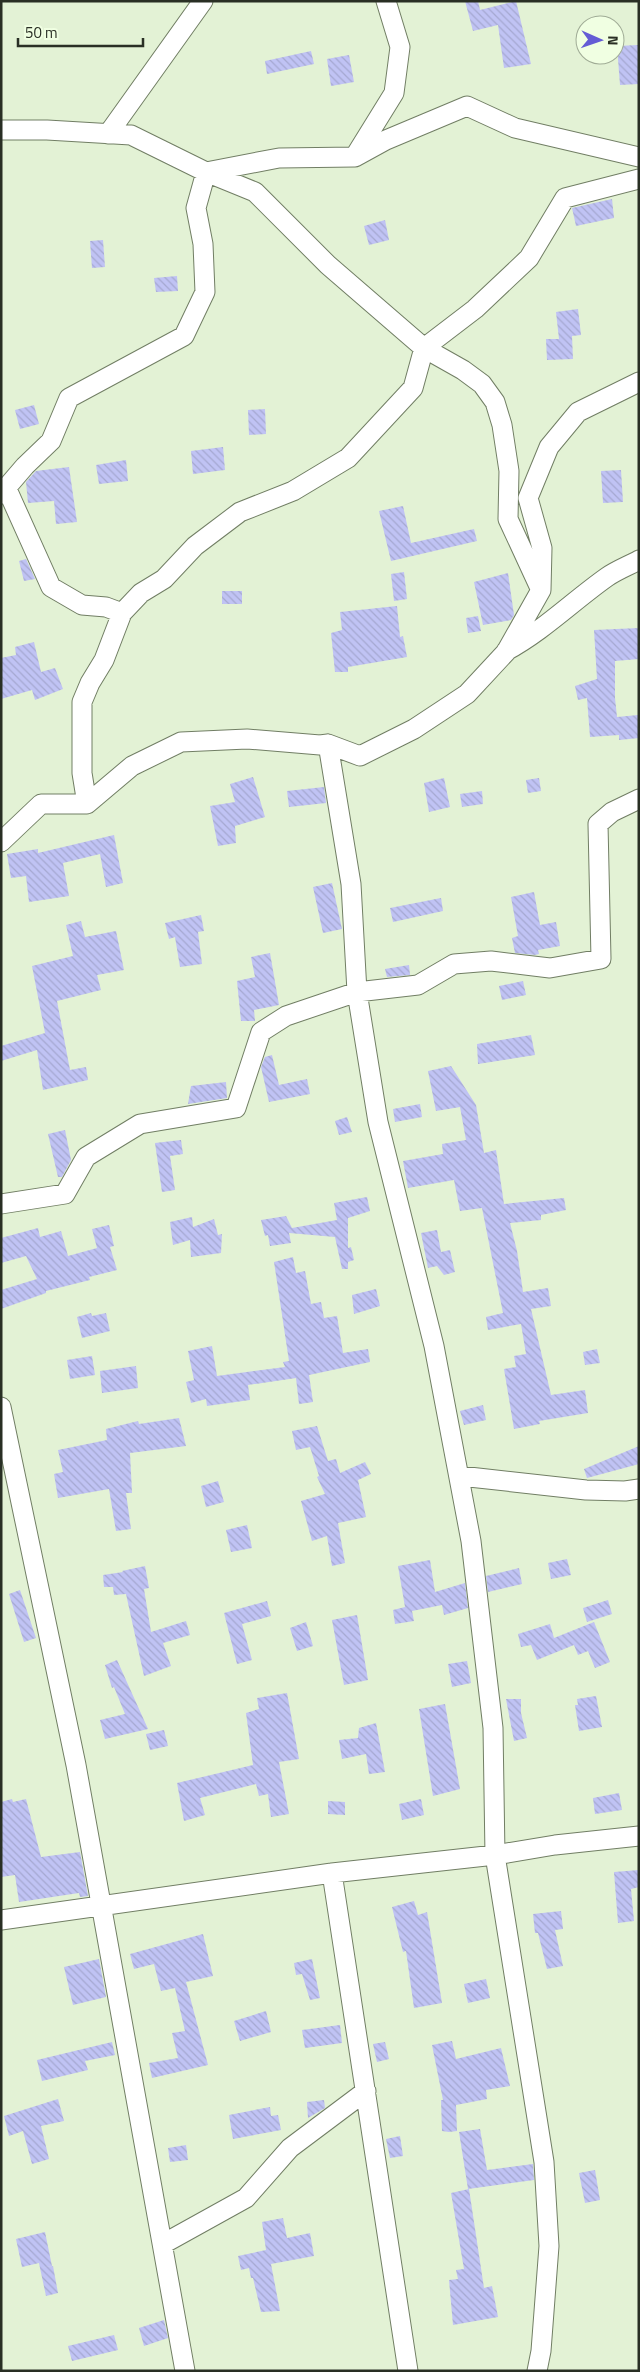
<svg xmlns="http://www.w3.org/2000/svg" width="640" height="2372" font-family="'Titillium Web',sans-serif">
<style>
.building{fill:url(#building-back-hatch)}
.lines{fill:none;stroke-linecap:round;stroke-linejoin:round}
.street-casing{stroke:#717e64;stroke-width:21}
.street{stroke:#fff;stroke-width:19}
</style>
<defs>
<pattern id="building-back-hatch" width="6" height="6" patternUnits="userSpaceOnUse" patternTransform="scale(1.25)"><rect width="6" height="6" fill="#c0c3f4"/><path d="M-1 5l2 2M0 0l6 6M5-1l2 2" fill="none" stroke="#a5a8d1"/></pattern>
</defs>
<rect width="100%" height="100%" fill="#e3f2d5"/>
<!-- building -->
<path class="building" d="M465,1H478L480,10L516,1L531,64L504,68L498,25L473,31Z
M638,45L639,84L620,85L617,46Z
M311,51L314,64L267,74L265,61Z
M349,55L354,82L331,86L327,59Z
M612,199L614,218L576,226L572,208Z
M385,220L389,240L369,245L364,226Z
M103,240L105,267L92,268L90,241Z
M177,276L178,291L156,292L154,278Z
M578,309L581,335L572,336L573,359L547,360L546,339H559L556,312Z
M34,405L39,424L20,429L15,410Z
M265,409L266,434L249,435L248,410Z
M223,447L225,470L193,474L191,451Z
M126,460L128,481L99,484L96,465Z
M69,467L77,522L56,524L54,501L28,503L26,482L36,471Z
M621,470L623,502L603,503L601,471Z
M403,506L411,543L474,529L477,541L391,561L379,511Z
M26,559L35,579L24,581L19,561Z
M404,572L407,599L394,601L391,574Z
M508,573L514,615L511,620L483,625L474,582Z
M222,591H242V604H222Z
M397,606L400,637L403,636L407,657L348,667V672H335L331,633L342,630L340,612Z
M478,616L481,631L468,633L466,618Z
M639,628V659L615,661V698L617,717L638,715L639,738L619,740V735L590,737L587,698L578,700L575,686L597,679L594,630Z
M34,642L41,672L55,668L63,689L35,700L32,690L1,699V658L16,655L15,647Z
M253,777L265,817L235,826L236,843L218,846L210,806L235,802L230,784Z
M444,778L450,807L429,812L424,783Z
M539,778L541,791L528,793L526,780Z
M324,787L326,803L289,807L287,791Z
M482,791L483,804L462,807L460,794Z
M114,835L123,883L106,887L100,854L63,863L69,896L29,902L26,876L11,878L7,854L38,849V853Z
M332,883L342,929L323,933L313,887Z
M534,892L540,925L556,922L560,946L538,950L539,954L535,955L515,953L512,938L518,936L511,897Z
M441,898L443,911L393,922L390,908Z
M201,915L204,931L198,932L202,964L180,967L175,937L169,939L165,923Z
M81,921L85,937L116,931L124,970L97,975L101,990L57,1001L70,1070L86,1067L88,1080L43,1090L37,1050L1,1061V1046L45,1033L32,966L73,956L66,925Z
M270,953L279,1005L254,1010L255,1021H241L237,981L255,977L251,957Z
M409,965L410,975L387,977L385,969Z
M523,981L526,995L502,1000L499,986Z
M531,1035L535,1055L478,1064L477,1044Z
M272,1055L279,1085L307,1079L310,1094L269,1102L261,1067L265,1057Z
M451,1066L476,1105L484,1153L496,1150L504,1204L564,1198L566,1210L541,1215V1220L510,1223L517,1251L523,1292L548,1288L551,1306L531,1309L551,1395L585,1390L588,1413L539,1421L540,1424L514,1429L504,1369L516,1367L514,1356L526,1354L521,1324L488,1330L486,1317L503,1313L482,1208L460,1211L454,1180L408,1188L403,1161L443,1154L442,1144L466,1140L460,1107L436,1111L428,1071Z
M226,1082L227,1098L188,1104L191,1086Z
M420,1104L422,1117L395,1122L393,1109Z
M347,1117L352,1132L339,1135L335,1121Z
M65,1130L71,1160L62,1177H58L48,1134Z
M181,1140L183,1154L170,1156L175,1190L162,1192L155,1143Z
M367,1197L370,1211L348,1218V1248L351,1247L354,1260L348,1262V1269H342L335,1237L289,1233L291,1243L270,1246L268,1235L265,1236L261,1220L286,1216L292,1228L337,1220L334,1203Z
M192,1217L193,1227L214,1219L218,1235L222,1234L221,1253L191,1257L190,1240L173,1245L170,1222Z
M109,1225L114,1246L110,1247L117,1270L89,1277L90,1280L46,1291V1293L1,1309V1290L37,1279L26,1256L1,1263V1238L38,1228L40,1237L61,1231L68,1256L97,1248L92,1229Z
M437,1230L441,1252L450,1250L455,1272L444,1275L437,1266L428,1268L421,1233Z
M293,1257L296,1273L305,1271L311,1304L321,1302L324,1318L337,1316L343,1353L368,1349L370,1362L309,1375L313,1402L299,1404L296,1378L248,1385L250,1400L207,1406L206,1399L191,1403L186,1382L194,1380L188,1351L212,1346L217,1376L285,1367L283,1362L289,1361L274,1262Z
M376,1289L380,1306L354,1314L352,1295Z
M91,1313L92,1316L106,1313L110,1331L82,1338L77,1317Z
M597,1349L600,1363L585,1365L583,1352Z
M92,1356L95,1375L70,1379L67,1360Z
M136,1366L138,1388L102,1393L100,1371Z
M483,1405L486,1420L464,1425L460,1411Z
M179,1418L186,1446L130,1453L132,1493H126L131,1529L116,1531L109,1489L58,1498L54,1474L63,1472L58,1450L107,1440L106,1429L138,1421L139,1424Z
M317,1426L328,1461L336,1459L340,1473L365,1462L371,1474L358,1480L366,1517L338,1523L345,1563L332,1566L327,1536L312,1541L301,1501L325,1494L317,1477L319,1476L310,1447L296,1450L292,1431Z
M639,1446V1464L587,1478L584,1469Z
M218,1481L224,1502L206,1507L201,1486Z
M247,1525L252,1548L231,1552L226,1530Z
M567,1559L571,1575L551,1579L548,1563Z
M430,1560L435,1592L465,1583L468,1608L444,1615L442,1605L412,1611L414,1621L395,1624L393,1610L405,1607L398,1566Z
M145,1566L149,1588L144,1589L151,1632L186,1621L190,1635L163,1643L171,1666L144,1676L126,1594L114,1595L113,1587H104L103,1575L123,1572L122,1571Z
M519,1568L522,1584L488,1592L486,1576Z
M20,1590L36,1638L24,1642L9,1594Z
M608,1600L612,1614L587,1622L583,1608Z
M267,1601L271,1616L242,1624L252,1660L237,1664L224,1613Z
M357,1615L368,1680L344,1685L332,1620Z
M306,1622L313,1646L297,1651L290,1628Z
M594,1622L610,1662L595,1668L588,1651L578,1655L574,1645L537,1660L531,1645L521,1647L518,1634L550,1624L554,1638Z
M117,1660L148,1729L105,1739L100,1720L125,1714L114,1687L112,1688L105,1665Z
M467,1661L471,1683L452,1687L448,1664Z
M287,1693L299,1759L279,1762L289,1814L271,1817L268,1794L259,1796L256,1784L200,1798L205,1815L184,1821L177,1783L253,1765L246,1713L259,1709L257,1698Z
M596,1696L602,1727L579,1731L575,1705H578L577,1699Z
M506,1699H521V1713L527,1738L514,1741Z
M445,1704L460,1789L433,1796L419,1709Z
M376,1723L385,1772L369,1774L366,1754L342,1759L339,1740L358,1738L359,1728Z
M164,1730L168,1746L150,1750L146,1734Z
M619,1793L622,1810L595,1814L593,1798Z
M12,1799L13,1802L26,1799L41,1857L80,1852L88,1896L80,1897L79,1893L19,1902L15,1875L1,1877V1802Z
M421,1799L424,1815L402,1820L399,1804Z
M328,1801L345,1802V1815L328,1814Z
M639,1870V1887L631,1889L634,1921L618,1923L614,1872Z
M414,1901L418,1915L427,1912L442,2003L414,2008L406,1951L403,1952L392,1907Z
M561,1911L563,1929L555,1930L563,1966L547,1969L538,1933H535L533,1914Z
M203,1934L213,1976L186,1982L208,2065L152,2078L149,2063L178,2058L172,2033L185,2031L175,1988L161,1991L154,1964L134,1969L130,1954Z
M99,1959L106,1997L73,2005L64,1967Z
M312,1959L320,1998L310,2000L302,1974L296,1975L294,1963Z
M486,1979L490,1998L468,2003L464,1984Z
M266,2011L271,2032L240,2041L234,2021Z
M340,2025L342,2043L305,2048L302,2030Z
M452,2041L456,2059L501,2048L510,2086L486,2090L487,2099L456,2105L457,2131L449,2132L442,2131L441,2100H443L432,2045Z
M112,2042L115,2055L85,2061L88,2070L42,2081L37,2060Z
M385,2042L389,2059L377,2062L373,2044Z
M58,2099L64,2121L41,2126L49,2159L32,2164L23,2131L9,2136L4,2116Z
M324,2100L325,2108L308,2118L307,2102Z
M270,2107L271,2116L278,2115L281,2130L233,2139L229,2115Z
M480,2129L487,2170L533,2164L534,2180L468,2189L459,2132Z
M400,2136L403,2156L390,2158L386,2139Z
M186,2145L188,2160L170,2162L168,2148Z
M595,2170L600,2200L585,2203L579,2173Z
M469,2189L484,2288L492,2286L498,2317L453,2325L449,2280L458,2279L456,2270L464,2269L451,2193Z
M283,2218L287,2238L310,2233L314,2256L271,2264L280,2311L261,2312L253,2278H251L249,2268L241,2270L238,2256L266,2250L262,2222Z
M45,2232L52,2266L40,2268L39,2263L22,2267L16,2239Z
M53,2266L58,2293L46,2296L40,2268Z
M164,2320L168,2338L144,2346L139,2328Z
M114,2335L118,2350L72,2361L68,2346Z"/>
<g class="lines">
<defs>
<path id="street" d="M1,130H47L131,135L206,172L255,192L328,265L424,348L463,370L482,384L495,402L502,425L509,471L508,519L539,586
M108,134L203,1
M355,156L394,93L400,47L386,1
M206,172L279,158L355,157L386,140L467,106L515,128L639,157
M6,487L51,587L82,605L106,607L122,613
M1,494L25,466L51,441L69,398L184,336L205,292L203,244L196,208L206,172
M506,651C543,631 573,601 607,577C617,570 628,566 639,560
M328,744L351,884L357,992L378,1122L434,1346L471,1541L493,1728L495,1855L544,2162L549,2246L541,2351L537,2371
M87,804L82,773V702L90,683L104,660L122,613L141,593L164,579L195,546L240,512L293,491L348,458L413,388L424,348L475,309L529,258L565,198L639,179
M1,842L41,804H87L132,766L181,742L247,739L320,745L328,744L360,756L414,729L467,694L506,652L541,590L542,548L528,498L549,447L578,412L639,382
M1,1204L65,1194L86,1157L140,1124L236,1108L261,1032L286,1016L357,992L418,985L454,964L491,961L550,968L601,959L598,824L612,812L639,799
M1,1407L76,1765L185,2371
M460,1476L586,1490L625,1491L639,1489
M332,1873L408,2371
M1,1920L332,1873L495,1855L555,1845L639,1836
M163,2244L246,2198L290,2148L366,2091"/>
</defs>
<!-- street casing -->
<use href="#street" class="street-casing"/>
<!-- street -->
<use href="#street" class="street"/>
</g>
<!-- border -->
<rect width="640" height="2372" fill="none" stroke="#292f24" stroke-width="5"/>
<!-- north arrow -->
<g transform="translate(600 40) rotate(92)"><circle r="24" fill="#f0ffe2" stroke="#a0ac96"/>
<path d="M0-4L9 19L0 12L-9 19Z" fill="#645cd5"/>
<text y="-8" font-size="14" font-weight="bold" text-anchor="middle" fill="#292f24">N</text>
</g>
<!-- scale -->
<path d="M18 38v8h125v-8" fill="none" stroke="#292f24" stroke-width="2.5"/>
<text x="25" y="38" font-size="15" fill="#292f24" stroke="#f0ffe2" stroke-width="4" paint-order="stroke">50 m</text>
</svg>
